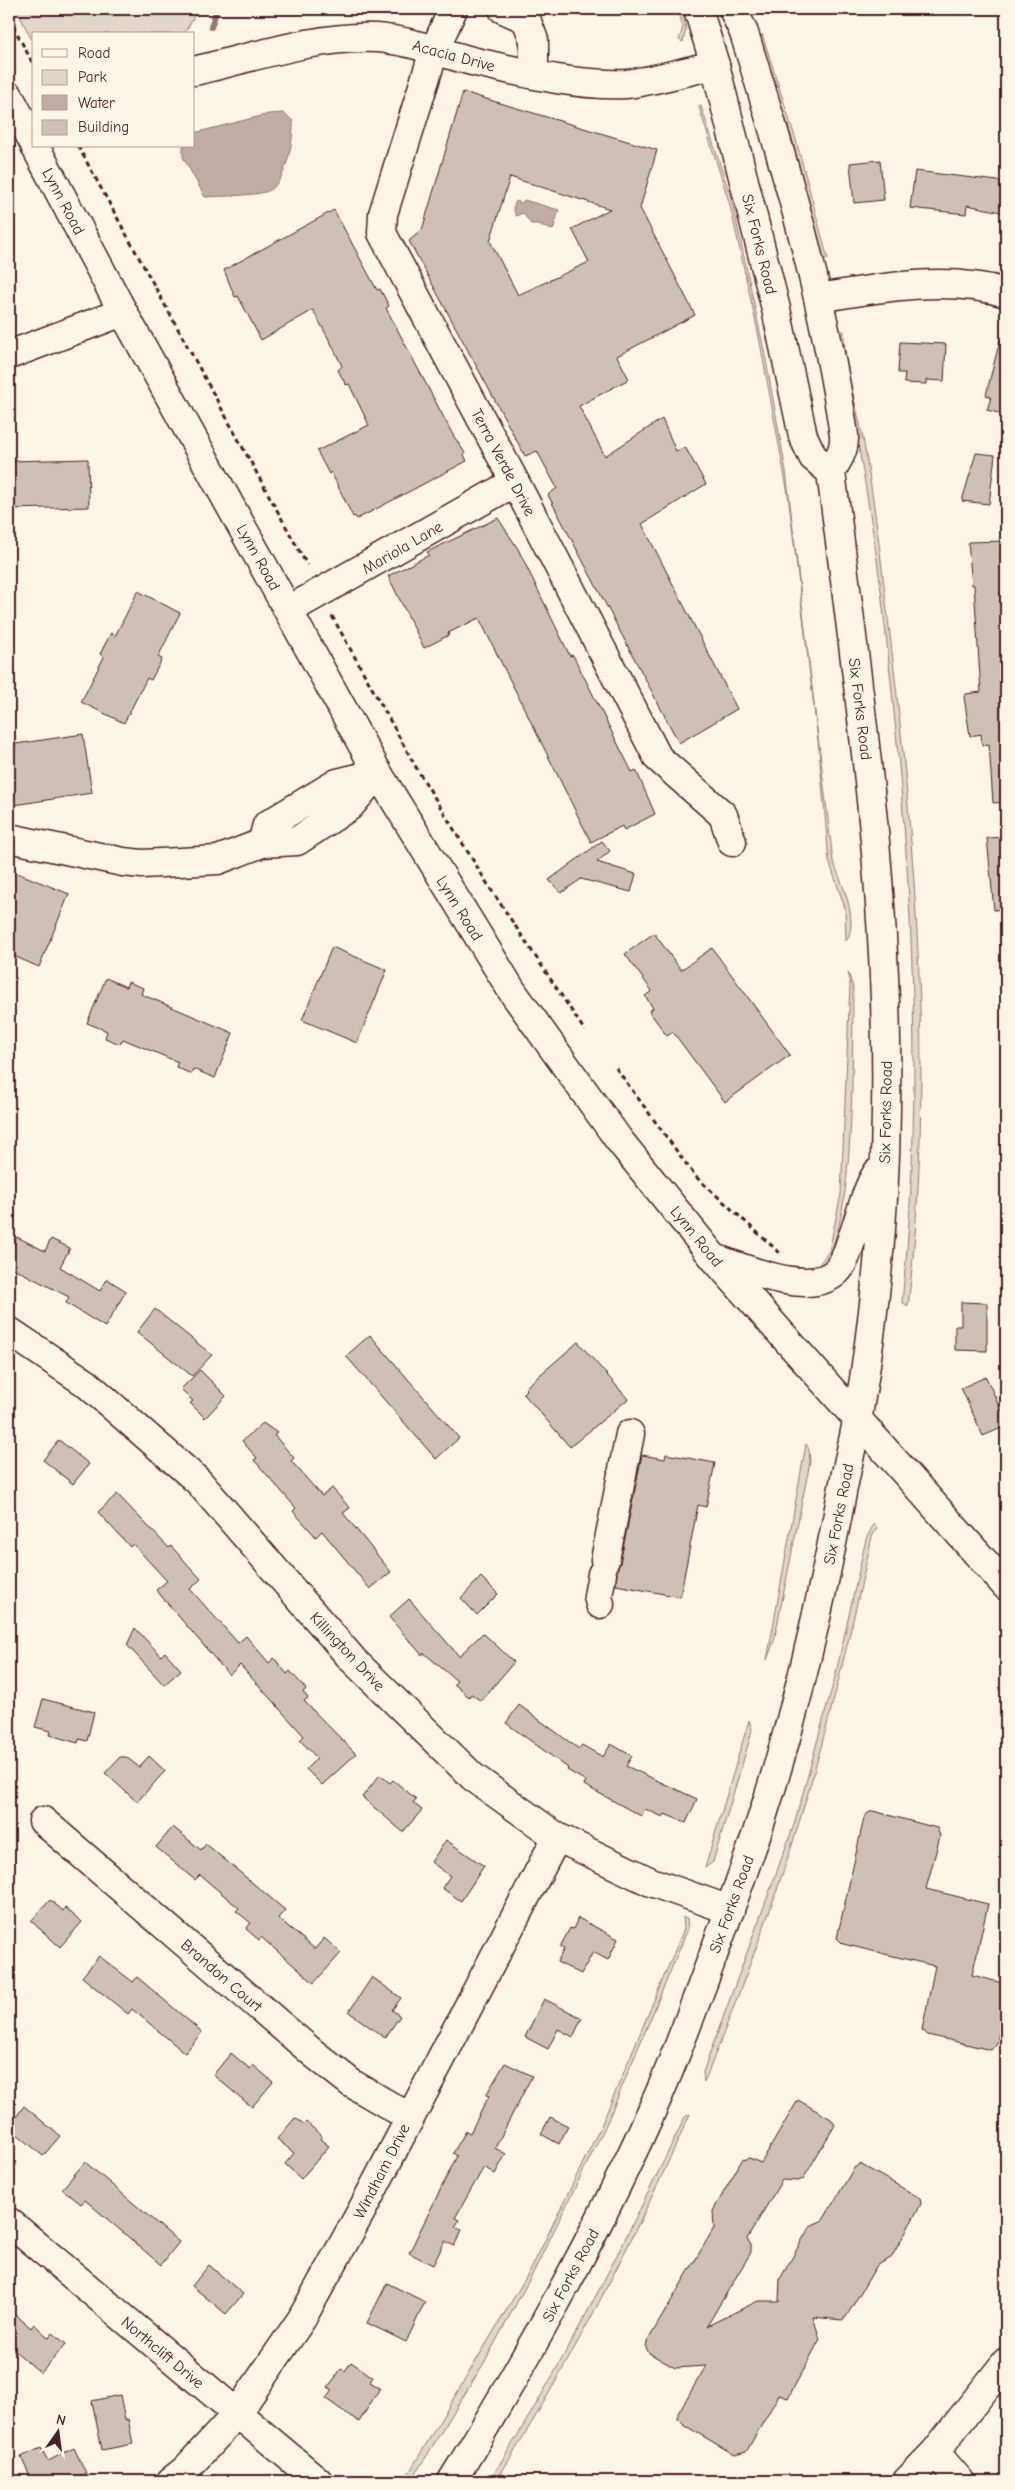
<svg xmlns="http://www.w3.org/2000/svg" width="1015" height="2490" font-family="'Comic Neue',sans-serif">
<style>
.green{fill:#e2d5ca;stroke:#967a7a}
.water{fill:#c0aca5;stroke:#917474}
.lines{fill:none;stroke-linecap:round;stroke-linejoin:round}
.stream{stroke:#917474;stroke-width:6}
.building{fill:#cfc0b7;stroke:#4a1f2b;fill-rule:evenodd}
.minor-casing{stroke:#4a1f2b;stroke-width:31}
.major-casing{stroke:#4a1f2b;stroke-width:31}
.path{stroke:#4a1f2b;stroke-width:3;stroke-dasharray:5 4;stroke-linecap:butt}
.minor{stroke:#fcf5e5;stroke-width:28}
.major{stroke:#fcf5e5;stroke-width:28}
.labels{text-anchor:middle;stroke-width:5;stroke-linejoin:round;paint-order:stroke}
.street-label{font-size:16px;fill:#4a1f2b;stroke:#fcf5e5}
</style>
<rect width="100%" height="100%" fill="#fcf5e5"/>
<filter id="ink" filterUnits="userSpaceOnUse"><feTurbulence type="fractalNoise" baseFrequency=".02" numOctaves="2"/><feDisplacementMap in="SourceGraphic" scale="10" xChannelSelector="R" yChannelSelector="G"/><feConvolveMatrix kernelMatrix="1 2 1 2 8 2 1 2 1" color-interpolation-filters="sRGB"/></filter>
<g filter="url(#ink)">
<!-- green -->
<path class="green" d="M16,9H291L197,11L184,34H34V44Z
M678,9H682L686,29L683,42L679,40L683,27Z
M762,34L796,140L828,259H824L822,255L793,142L760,40Z
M701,106L732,201L765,355L786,471L833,861C841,881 860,921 846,941L845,908L829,861L819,749L788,494L759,337L730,205L699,107Z
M841,331H844C843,359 856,405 862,433C872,487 879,540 885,594C914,828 936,1071 908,1306L902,1302C927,1069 909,840 883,608C876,543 864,478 853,414C849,390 839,355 841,331Z
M848,972L853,987C852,1038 857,1239 820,1266V1263L829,1251L841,1194L850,985Z
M806,1444L809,1449L810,1462L774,1641L767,1660Z
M874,1524L877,1528L872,1537C846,1654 818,1771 779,1884C756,1951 730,2017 704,2083L703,2072L795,1822L835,1677L866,1539Z
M749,1720L752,1729L750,1738L713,1862L705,1868Z
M683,1917L687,1918L688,1929L606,2125L534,2271L484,2363L411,2481H404L531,2269L601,2126L684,1929Z
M690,2114C634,2240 570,2364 496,2481H489C564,2365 625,2241 685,2117Z"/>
<!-- water -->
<path class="water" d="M283,113L293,121C294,139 286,184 268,191C255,196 220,196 205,197L183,157V146H194V133L269,114Z
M524,200L559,210L553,230L538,224H531L523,213L516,216L513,208L516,201L522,203Z"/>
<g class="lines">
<!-- stream -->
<path class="stream" d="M211,27L217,9"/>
</g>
<!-- building -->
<path class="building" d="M463,92L657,150L640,208L695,315L617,356L629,379L579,406L605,456L662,419L676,451L685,447L706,484L642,524L737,709L679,743L548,495L557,488L537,451L525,456L409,241L422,230ZM510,177L610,209L572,229L589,262L518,295L490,241Z
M880,160L884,200L854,203L850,163Z
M915,171L1006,182V213L967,205L966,214L910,208Z
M334,210L377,290L380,289L389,306L386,308L453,435L465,453L464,455L467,461L357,519L355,516L353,517L331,472L329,474L317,451L369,425L349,384L346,385L338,370L342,366L333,347L313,310L261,340L238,296L235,297L224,270Z
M1000,340L1006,341V415L987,410L991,397L986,395Z
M900,342L946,344L944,381L926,380V384L904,383L905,373H898Z
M976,453L995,455L989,504L962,501Z
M88,459L89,507L9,509V461Z
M498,518L518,549L570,656L573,655L632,772L636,770L655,814L624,830L622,826L591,842L479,618L448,633L449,635L424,648L388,576L429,555L427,552Z
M1006,541V665L999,666L1006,710V802L993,803L989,744L982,745L981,734L970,736L964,697L966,694L981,692L974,585H972L968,542Z
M138,591L180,613L158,657L162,659L151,680L147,678L124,723L81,702L104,657L100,654L111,633L115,636Z
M83,734L92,793L14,805L9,772V745Z
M1006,837V909L994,910L987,838Z
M602,841L610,851L597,862L636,874L631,892L581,879L561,893L549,880Z
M15,872L69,894L39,967L9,954V887Z
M654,933L681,970L712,948L790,1055L725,1102L673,1032L667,1036L649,1011L653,1008L645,996L652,991L625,954Z
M332,947L387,970L357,1043L302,1020Z
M106,978L126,987L128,982L143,988L141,994L233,1033L215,1078L193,1069L191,1074L176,1067L178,1062L123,1039L120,1044L105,1038L107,1031L87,1023Z
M17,1237L45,1251L51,1239L70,1248L60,1267L100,1291L107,1279L126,1291L105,1327L66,1303L69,1297L9,1266V1253Z
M961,1302L987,1303V1351L955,1350V1326H961Z
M155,1309L212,1355L192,1376L137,1332Z
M370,1335L459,1438L436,1459L346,1356Z
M578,1342L628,1399L570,1447L523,1393L527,1389L526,1387Z
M200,1370L226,1396L205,1418L190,1403L193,1401L181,1389Z
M986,1377L1001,1410L1006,1408V1426L983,1436L961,1388Z
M263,1423L277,1433L274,1435L294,1458L291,1461L322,1496L332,1488L350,1508L343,1513L391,1572L370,1589L322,1531L316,1537L293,1511L296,1508L254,1460L257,1458L242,1441Z
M59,1440L89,1464L73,1484L43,1460Z
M666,1454L715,1463L706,1507L698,1505L680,1597L616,1585L617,1570L620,1563L642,1455L665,1459Z
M117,1494L169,1548L171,1546L201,1579L190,1589L238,1643L246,1636L269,1663L274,1658L287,1674L290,1671L306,1689L303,1692L308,1698L304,1701L356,1754L322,1785L306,1769L317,1758L300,1740L304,1736L240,1665L229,1675L156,1590L167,1581L133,1544L130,1547L98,1512Z
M481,1577L498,1594L477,1615L461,1598Z
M409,1599L459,1656L483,1633L514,1662L481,1701L471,1694L469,1697L454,1684L457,1681L424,1653L422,1655L389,1617Z
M135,1628L161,1656L165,1652L181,1670L164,1685L127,1645Z
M43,1699L94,1712L87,1741L79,1739L78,1743L50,1735L51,1731L35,1727Z
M519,1705L579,1749L582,1745L603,1757L611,1744L632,1756L626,1766L697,1799L686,1823L665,1814L663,1817L645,1809L641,1816L584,1785L586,1781L567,1770L568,1768L506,1723Z
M149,1756L165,1771L137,1802L105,1773L120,1757H126L139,1767Z
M380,1775L390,1783L393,1780L416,1799L413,1803L422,1810L403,1832L362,1797Z
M873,1811L937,1828L940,1836L926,1889L988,1904L972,1975L1006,1984V2001L997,2043L991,2050L928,2035L922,2030L935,1966L843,1944L837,1938L864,1818L868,1813Z
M173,1827L201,1850L206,1844L285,1910L278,1918L315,1949L324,1938L341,1953L314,1983L261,1937L259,1940L246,1929L251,1923L236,1911L239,1908L200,1875L195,1880L156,1847Z
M446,1840L484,1866L461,1901L442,1888L450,1876L431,1862Z
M50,1900L63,1911L65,1908L82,1922L60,1947L31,1921Z
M578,1918L618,1939L608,1960L593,1952L581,1974L557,1962L564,1949L560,1947L570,1928L573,1929Z
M99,1956L133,1982L137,1977L202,2032L185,2053L132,2009L128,2014L82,1977Z
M372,1977L401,1998L392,2010L400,2016L385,2038L349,2012Z
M544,1999L582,2018L573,2037L558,2029L548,2049L525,2037Z
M231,2053L250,2069L253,2065L273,2082L252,2107L213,2075Z
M505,2063L532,2076L495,2148L506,2154L495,2174L484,2167L455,2218L459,2220L455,2227L462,2230L454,2246L445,2241L433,2265L409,2253L457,2156L453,2153L466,2131L470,2133L489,2096L486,2095Z
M798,2100L831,2119L835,2125L803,2179L798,2181L782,2180L747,2239L751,2245V2252L707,2326L758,2301H779L780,2279L810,2226L823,2220L854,2168L860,2164L920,2198L921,2204L891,2258L877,2265L846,2317L842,2320L813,2317L820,2339L788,2398L779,2395L746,2452L735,2455L684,2425L678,2419V2413L706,2366L675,2368L649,2353L646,2348L647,2342L714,2228L713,2211L742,2160L749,2158L761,2163Z
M24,2106L60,2136L43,2156L9,2127Z
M550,2117L568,2126L559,2144L541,2134Z
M295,2118L304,2124L306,2122L322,2136L320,2139L329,2146L301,2179L285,2164L294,2153L277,2139Z
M85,2162L179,2242L161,2265L85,2200L81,2204L62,2189Z
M209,2265L243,2294L226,2314L192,2286Z
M387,2283L425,2302L406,2342L367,2323Z
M9,2309L31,2328L34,2324L49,2338L53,2333L66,2344L41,2373L9,2346Z
M351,2362L373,2377L370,2382L380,2388L359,2422L326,2399L332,2390L328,2387L334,2379L341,2369L345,2371Z
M120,2395L125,2420L128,2419L133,2444L102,2450L92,2401Z
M41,2448L48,2461L74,2448L86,2473L68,2481H32L21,2457Z"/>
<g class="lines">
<defs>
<path id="minor" d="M453,9L434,51L383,214L382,233L515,482L658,758L723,815L732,842
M503,9L526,19L534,40V75
M194,71C250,58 319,35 376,38C410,40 443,54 476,62C524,73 575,86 626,84C650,82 689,70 715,65
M819,298C877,288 949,275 1006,293
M9,355L123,312
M289,610L515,482
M9,838L123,862L142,864L218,860L262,843L297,841L350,806L378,773
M262,843L267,825L337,783L378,773
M9,1331L86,1383L198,1481L353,1660L473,1777L557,1837L651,1882L730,1910
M605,1560L630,1434
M600,1604L598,1596L602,1574
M43,1821L313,2053L351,2083L409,2117
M9,2222L318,2481
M935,2452L960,2481
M171,2481L185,2470L236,2415L301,2320L362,2210L557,1837
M907,2481L935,2452L1006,2362"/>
<path id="major" d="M698,9L715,65L776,309L803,436L813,457L831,472
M9,96L34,143
M35,146L123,312L378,773L512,991L619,1140L714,1258L1006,1586
M714,1258C744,1268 810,1298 837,1271C846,1262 849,1245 854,1233C861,1213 866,1190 877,1173
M452,2481C529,2356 601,2227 660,2092C678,2050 694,2007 710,1964C729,1911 749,1859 766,1805C798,1705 821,1602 841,1498C846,1471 853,1443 858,1416C875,1316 885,1213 886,1112C890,897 858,685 831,472C838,458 845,451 844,435C824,298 785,165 744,33L733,9"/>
</defs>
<!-- minor casing -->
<use href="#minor" class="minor-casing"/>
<!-- major casing -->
<use href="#major" class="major-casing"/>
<!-- path -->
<path class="path" d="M9,18L34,66
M78,146L307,565
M332,616L417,769L490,888L585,1031
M616,1068L695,1176L781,1254"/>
<!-- minor -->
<use href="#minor" class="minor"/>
<!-- major -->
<use href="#major" class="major"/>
</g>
</g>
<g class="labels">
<!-- street labels -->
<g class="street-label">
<text transform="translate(454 55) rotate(15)" y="6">Acacia Drive</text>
<text transform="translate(64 201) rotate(62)" y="6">Lynn Road</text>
<text transform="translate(760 244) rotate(76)" y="6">Six Forks Road</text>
<text transform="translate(504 462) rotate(62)" y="6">Terra Verde Drive</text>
<text transform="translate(402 547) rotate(-30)" y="6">Mariola Lane</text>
<text transform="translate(259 557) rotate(61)" y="6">Lynn Road</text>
<text transform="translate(861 709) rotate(83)" y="6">Six Forks Road</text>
<text transform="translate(460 908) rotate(58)" y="6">Lynn Road</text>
<text transform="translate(885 1112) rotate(-89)" y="6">Six Forks Road</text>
<text transform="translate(697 1236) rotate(51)" y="6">Lynn Road</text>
<text transform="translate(838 1514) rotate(-79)" y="6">Six Forks Road</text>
<text transform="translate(348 1651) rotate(47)" y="6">Killington Drive</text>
<text transform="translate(731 1904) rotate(-70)" y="6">Six Forks Road</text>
<text transform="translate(222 1975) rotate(41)" y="6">Brandon Court</text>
<text transform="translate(381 2171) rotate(-63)" y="6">Windham Drive</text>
<text transform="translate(570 2275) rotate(-62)" y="6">Six Forks Road</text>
<text transform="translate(163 2352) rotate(40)" y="6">Northclift Drive</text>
</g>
</g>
<!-- margin -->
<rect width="1015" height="2490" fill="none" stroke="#fcf5e5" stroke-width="30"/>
<rect x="15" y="15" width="985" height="2460" fill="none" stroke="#4a1f2b" stroke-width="2" filter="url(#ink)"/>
<!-- legend -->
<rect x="32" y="32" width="162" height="115" fill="#fcf5e5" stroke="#b59f9b"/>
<rect x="42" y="49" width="25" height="8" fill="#fcf5e5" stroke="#b59f9b"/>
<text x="78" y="58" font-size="15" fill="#4a1f2b">Road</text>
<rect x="42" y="70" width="25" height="15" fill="#e2d5ca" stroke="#b59f9b"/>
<text x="78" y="82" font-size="15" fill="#4a1f2b">Park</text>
<rect x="42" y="95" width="25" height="15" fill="#c0aca5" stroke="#b59f9b"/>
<text x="78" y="108" font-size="15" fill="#4a1f2b">Water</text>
<rect x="42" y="120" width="25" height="15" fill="#cfc0b7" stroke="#b59f9b"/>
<text x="78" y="132" font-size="15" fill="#4a1f2b">Building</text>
<!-- north arrow -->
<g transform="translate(58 2432) rotate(14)" stroke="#fcf5e5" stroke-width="4" paint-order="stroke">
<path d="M0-4L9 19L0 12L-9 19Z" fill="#4a1f2b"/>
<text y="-8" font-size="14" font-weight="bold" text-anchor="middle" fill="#4a1f2b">N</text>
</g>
</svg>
